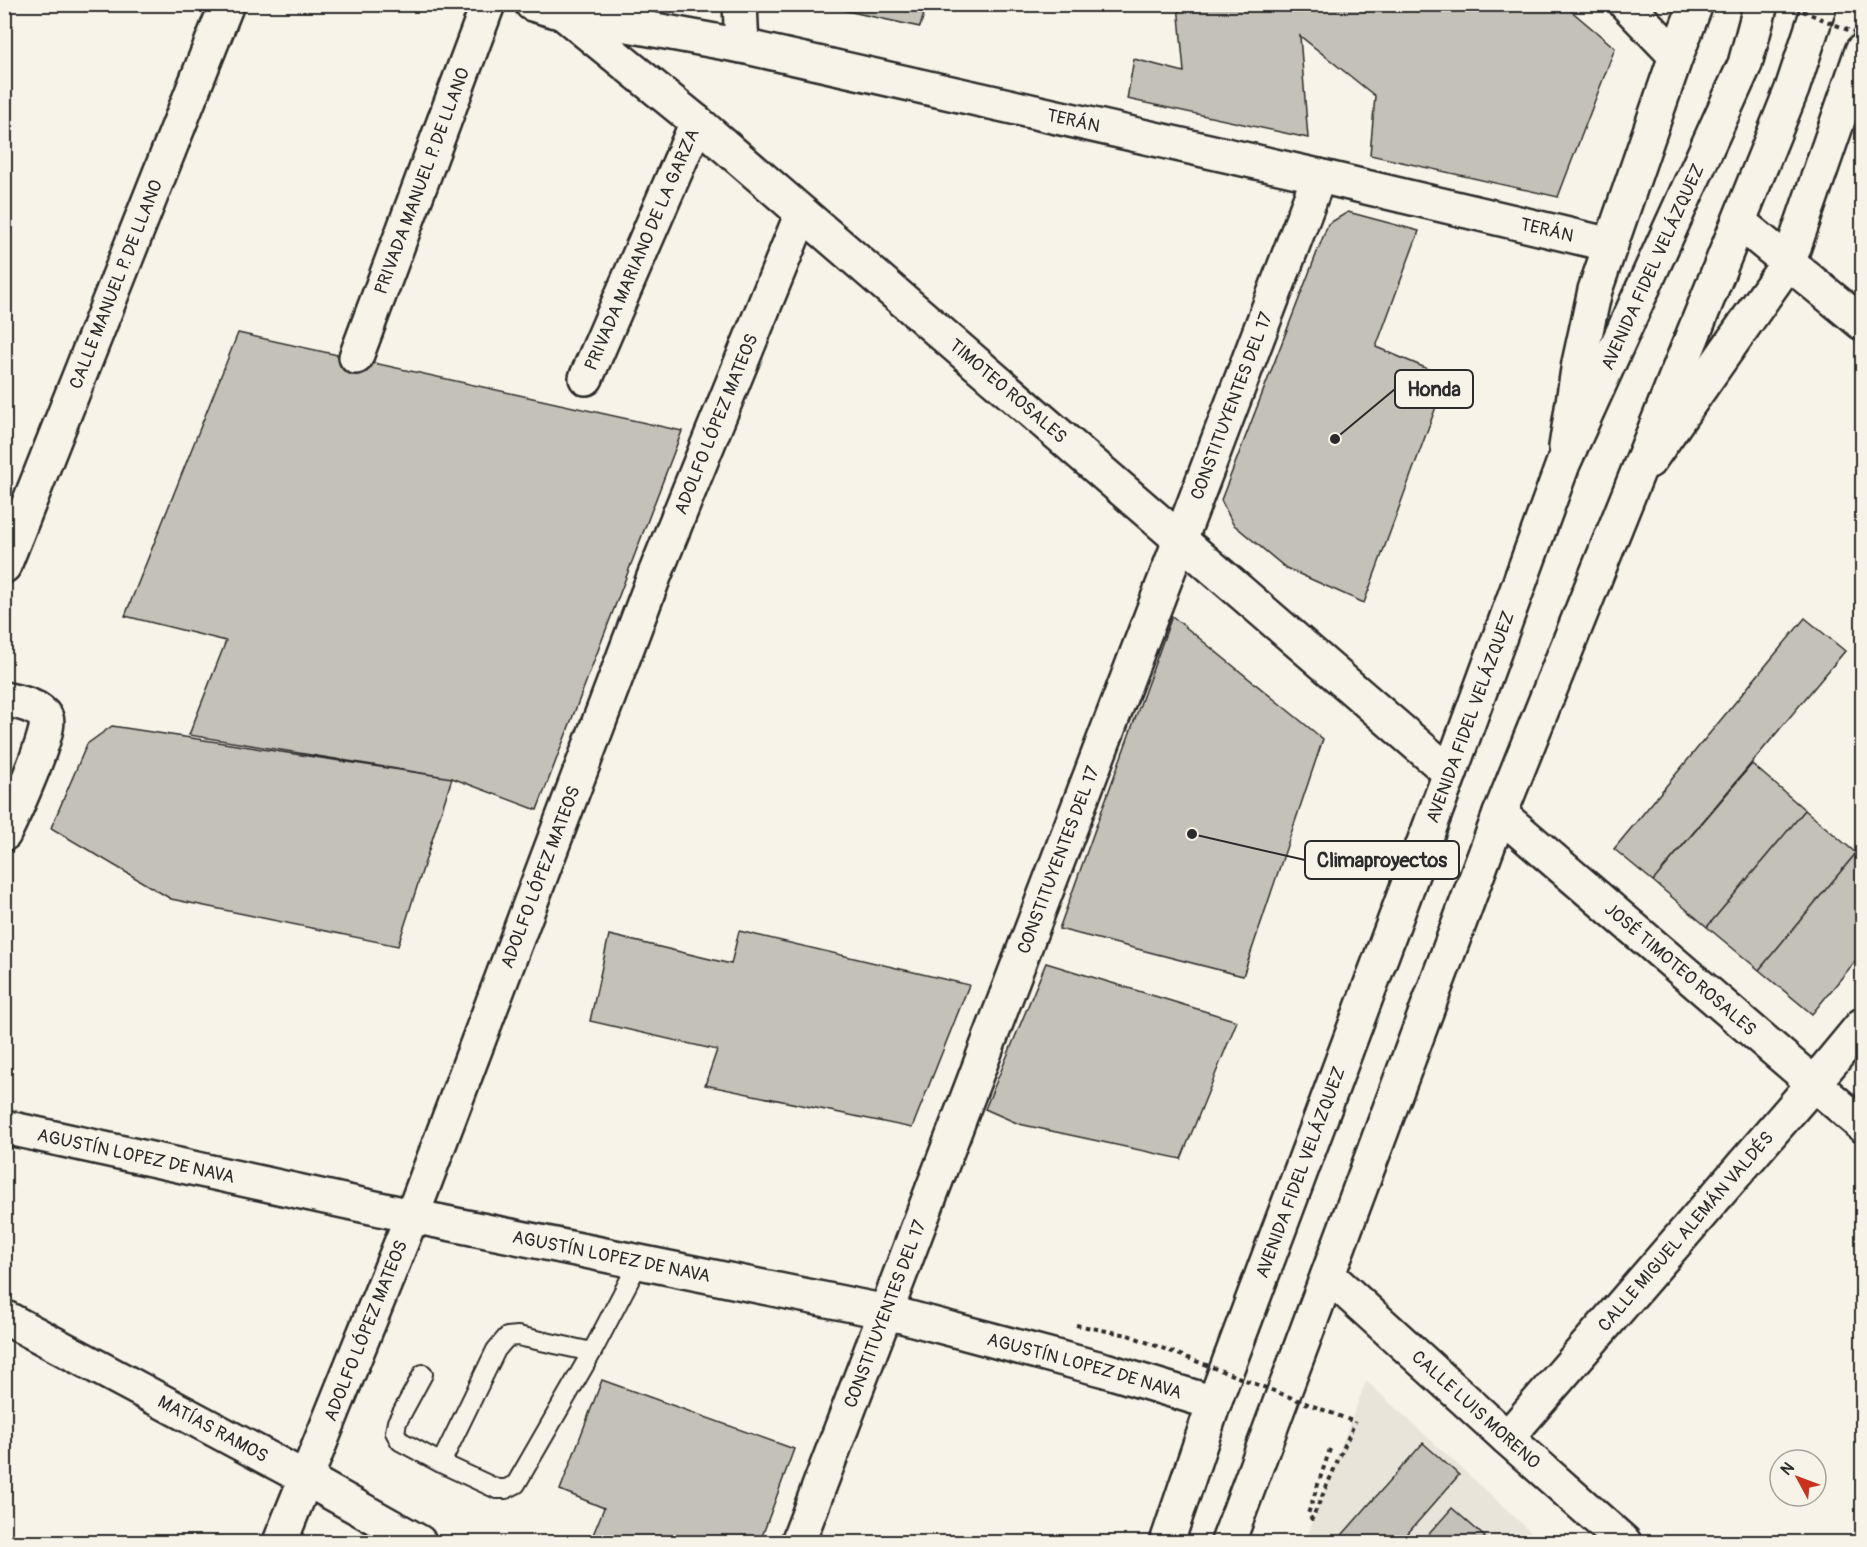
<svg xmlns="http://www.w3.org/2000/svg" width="1867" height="1547" font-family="Pangolin,sans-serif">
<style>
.built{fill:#e8e4da}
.building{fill:#c4c1b9;stroke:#2b2b2b;stroke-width:1.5}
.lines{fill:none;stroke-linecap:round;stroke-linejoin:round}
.service-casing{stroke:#2b2b2b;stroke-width:22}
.minor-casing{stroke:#2b2b2b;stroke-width:38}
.trunk-casing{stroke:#2b2b2b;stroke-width:38}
.path{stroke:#2b2b2b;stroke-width:4;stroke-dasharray:4.5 4.5;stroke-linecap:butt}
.service{stroke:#f7f3e8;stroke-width:18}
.minor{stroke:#f7f3e8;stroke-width:33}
.trunk{stroke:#f7f3e8;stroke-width:33}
.path-bridge{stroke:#2b2b2b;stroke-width:4;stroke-dasharray:4.5 4.5;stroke-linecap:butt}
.labels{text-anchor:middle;stroke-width:4.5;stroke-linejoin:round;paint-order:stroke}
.street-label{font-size:18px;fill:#2b2b2b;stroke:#f7f3e8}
.leader{fill:none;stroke:#2b2b2b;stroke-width:2}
.callout-dot{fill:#2b2b2b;stroke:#f7f3e8;stroke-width:2}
.callout{fill:#f7f3e8;stroke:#2b2b2b;stroke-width:2}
.callout-label{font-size:20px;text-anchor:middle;font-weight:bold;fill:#2b2b2b}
</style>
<rect width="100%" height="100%" fill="#f7f3e8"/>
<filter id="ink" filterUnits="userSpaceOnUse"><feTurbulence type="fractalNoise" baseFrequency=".0167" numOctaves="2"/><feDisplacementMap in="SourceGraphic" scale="12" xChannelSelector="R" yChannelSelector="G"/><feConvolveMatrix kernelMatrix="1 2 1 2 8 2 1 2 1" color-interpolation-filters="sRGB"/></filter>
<g filter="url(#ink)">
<!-- built -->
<path class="built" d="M1366,1381L1542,1542H1305Z"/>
<!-- building -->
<path class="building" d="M815,4H927L920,27Z
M1178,4H1563L1615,48L1558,197L1370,155L1375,96L1300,36L1308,138L1127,99L1134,59L1184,72Z
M1348,212L1419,231L1376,347L1447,377L1364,603L1286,568L1233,524L1221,500L1328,224Z
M238,333L682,431L537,810L452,778L189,735L226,641L125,616Z
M1172,616L1323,739L1243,976L1059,929Z
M1805,618L1845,651L1653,881L1614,849Z
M112,726L452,778L398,946L171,899L51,828L87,744Z
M1752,764L1805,810L1707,927L1653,881Z
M1805,810L1856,853L1759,970L1707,927Z
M1856,853L1862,858V953L1812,1014L1759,970Z
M739,931L969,985L912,1128L705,1085L717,1050L590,1021L609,935L731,964Z
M1046,963L1237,1021L1181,1159L1019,1124L985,1109Z
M602,1380L794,1449L760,1542H590L604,1508L560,1490Z
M1423,1443L1459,1475L1400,1542H1336Z
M1452,1508L1485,1537L1480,1542H1422Z"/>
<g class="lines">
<defs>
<path id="service" d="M423,1374L397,1422L395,1432L400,1441L441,1463L497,1489H506L516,1484L592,1352L639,1262
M441,1463L496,1350L507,1337L518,1336L592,1352"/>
<g id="minor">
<path id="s1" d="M532,4L563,13L742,46L1319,176L1611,245"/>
<path d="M740,4L742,46"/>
<path d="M1626,4L1676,56"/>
<path id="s2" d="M563,13L697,122L1450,773"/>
<path d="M1739,222L1862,323"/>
<path id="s3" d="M356,357L488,4"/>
<path id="s4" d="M586,378L697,122"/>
<path d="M1566,447L1579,363L1595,290L1676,56L1696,4"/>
<path d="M1649,461L1789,261L1862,51"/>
<path id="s5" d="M4,566L227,4"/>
<path d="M4,699C18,702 38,705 46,718C53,729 12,818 4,834"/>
<path id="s6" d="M1500,814L1862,1125"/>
<path id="s7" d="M4,1127L412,1216L887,1312L1105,1370L1214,1403"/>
<path id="s8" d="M1328,1275L1507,1438L1624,1542"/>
<path id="s9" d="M4,1317L305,1478L419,1542"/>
<path id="s10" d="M1507,1438L1814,1083L1862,1025"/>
<path id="s11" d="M280,1542L412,1216L655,574L802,213"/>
<path id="s12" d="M798,1542L1319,176"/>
</g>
<g id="trunk">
<path id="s13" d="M1167,1542L1214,1403L1450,773L1563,464L1745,64L1761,4"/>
<path d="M1228,1542L1500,814L1792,89L1820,4"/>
</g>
</defs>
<!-- service casing -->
<use href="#service" class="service-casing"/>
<!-- minor casing -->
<use href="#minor" class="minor-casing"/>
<!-- trunk casing -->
<use href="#trunk" class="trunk-casing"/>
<!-- path -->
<path class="path" d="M1076,1325L1128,1335
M1330,1449L1308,1514L1312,1519L1355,1422"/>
<!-- service -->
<use href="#service" class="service"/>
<!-- minor -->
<use href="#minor" class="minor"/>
<!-- trunk -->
<use href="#trunk" class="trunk"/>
<!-- path-bridge -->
<path class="path-bridge" d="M1786,4L1862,36
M1128,1335L1355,1422"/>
</g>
</g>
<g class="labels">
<!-- street labels -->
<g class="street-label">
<text dy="6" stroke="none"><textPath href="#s1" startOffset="554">TERÁN</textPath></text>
<text dy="6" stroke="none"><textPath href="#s3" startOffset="188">PRIVADA MANUEL P. DE LLANO</textPath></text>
<text dy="6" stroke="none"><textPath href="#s1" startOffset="1040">TERÁN</textPath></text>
<text dy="6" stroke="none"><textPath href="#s4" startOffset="140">PRIVADA MARIANO DE LA GARZA</textPath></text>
<text dy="6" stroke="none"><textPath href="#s13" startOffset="1365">AVENIDA FIDEL VELÁZQUEZ</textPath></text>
<text dy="6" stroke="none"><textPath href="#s5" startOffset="303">CALLE MANUEL P. DE LLANO</textPath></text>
<text dy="6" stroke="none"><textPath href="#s2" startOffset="584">TIMOTEO ROSALES</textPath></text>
<text dy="6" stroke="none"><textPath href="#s12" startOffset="1216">CONSTITUYENTES DEL 17</textPath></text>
<text dy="6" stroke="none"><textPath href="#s11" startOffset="1200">ADOLFO LÓPEZ MATEOS</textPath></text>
<text dy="6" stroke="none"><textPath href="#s13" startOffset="879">AVENIDA FIDEL VELÁZQUEZ</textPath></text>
<text dy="6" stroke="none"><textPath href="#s12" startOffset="730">CONSTITUYENTES DEL 17</textPath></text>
<text dy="6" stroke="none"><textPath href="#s11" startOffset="714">ADOLFO LÓPEZ MATEOS</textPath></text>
<text dy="6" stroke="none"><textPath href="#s6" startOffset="238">JOSÉ TIMOTEO ROSALES</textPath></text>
<text dy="6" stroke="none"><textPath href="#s7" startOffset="135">AGUSTÍN LOPEZ DE NAVA</textPath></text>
<text dy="6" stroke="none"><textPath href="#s13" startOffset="393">AVENIDA FIDEL VELÁZQUEZ</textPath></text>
<text dy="6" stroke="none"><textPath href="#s10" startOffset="273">CALLE MIGUEL ALEMÁN VALDÉS</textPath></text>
<text dy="6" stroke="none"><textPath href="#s7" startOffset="621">AGUSTÍN LOPEZ DE NAVA</textPath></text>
<text dy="6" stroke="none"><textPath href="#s12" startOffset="244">CONSTITUYENTES DEL 17</textPath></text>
<text dy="6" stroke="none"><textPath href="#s11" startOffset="228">ADOLFO LÓPEZ MATEOS</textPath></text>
<text dy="6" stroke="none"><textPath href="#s7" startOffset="1107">AGUSTÍN LOPEZ DE NAVA</textPath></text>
<text dy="6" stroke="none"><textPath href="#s8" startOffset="200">CALLE LUIS MORENO</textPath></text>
<text dy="6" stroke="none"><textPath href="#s9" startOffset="237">MATÍAS RAMOS</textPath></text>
</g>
</g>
<!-- callouts -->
<path class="leader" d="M1335 439L1395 389M1192 834L1305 860"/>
<g class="callout-dot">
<circle cx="1335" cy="439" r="6"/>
<circle cx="1192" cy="834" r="6"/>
</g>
<g class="callout">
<rect x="1395" y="370" width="78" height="38" rx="6"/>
<rect x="1305" y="841" width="154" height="38" rx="6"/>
</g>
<g class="callout-label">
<text x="1434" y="396">Honda</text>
<text x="1382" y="867">Climaproyectos</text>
</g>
<!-- margin -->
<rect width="1867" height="1547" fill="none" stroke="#f7f3e8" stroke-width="24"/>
<rect x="12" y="12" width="1843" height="1523" fill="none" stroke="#2b2b2b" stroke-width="2" filter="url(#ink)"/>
<!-- north arrow -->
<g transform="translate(1798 1478) rotate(311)"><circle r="28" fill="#f7f3e8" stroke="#a5a39c" stroke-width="1.5"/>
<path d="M0-4.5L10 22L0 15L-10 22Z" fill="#c8321e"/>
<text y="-9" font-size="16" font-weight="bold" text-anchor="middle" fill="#2b2b2b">N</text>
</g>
</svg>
